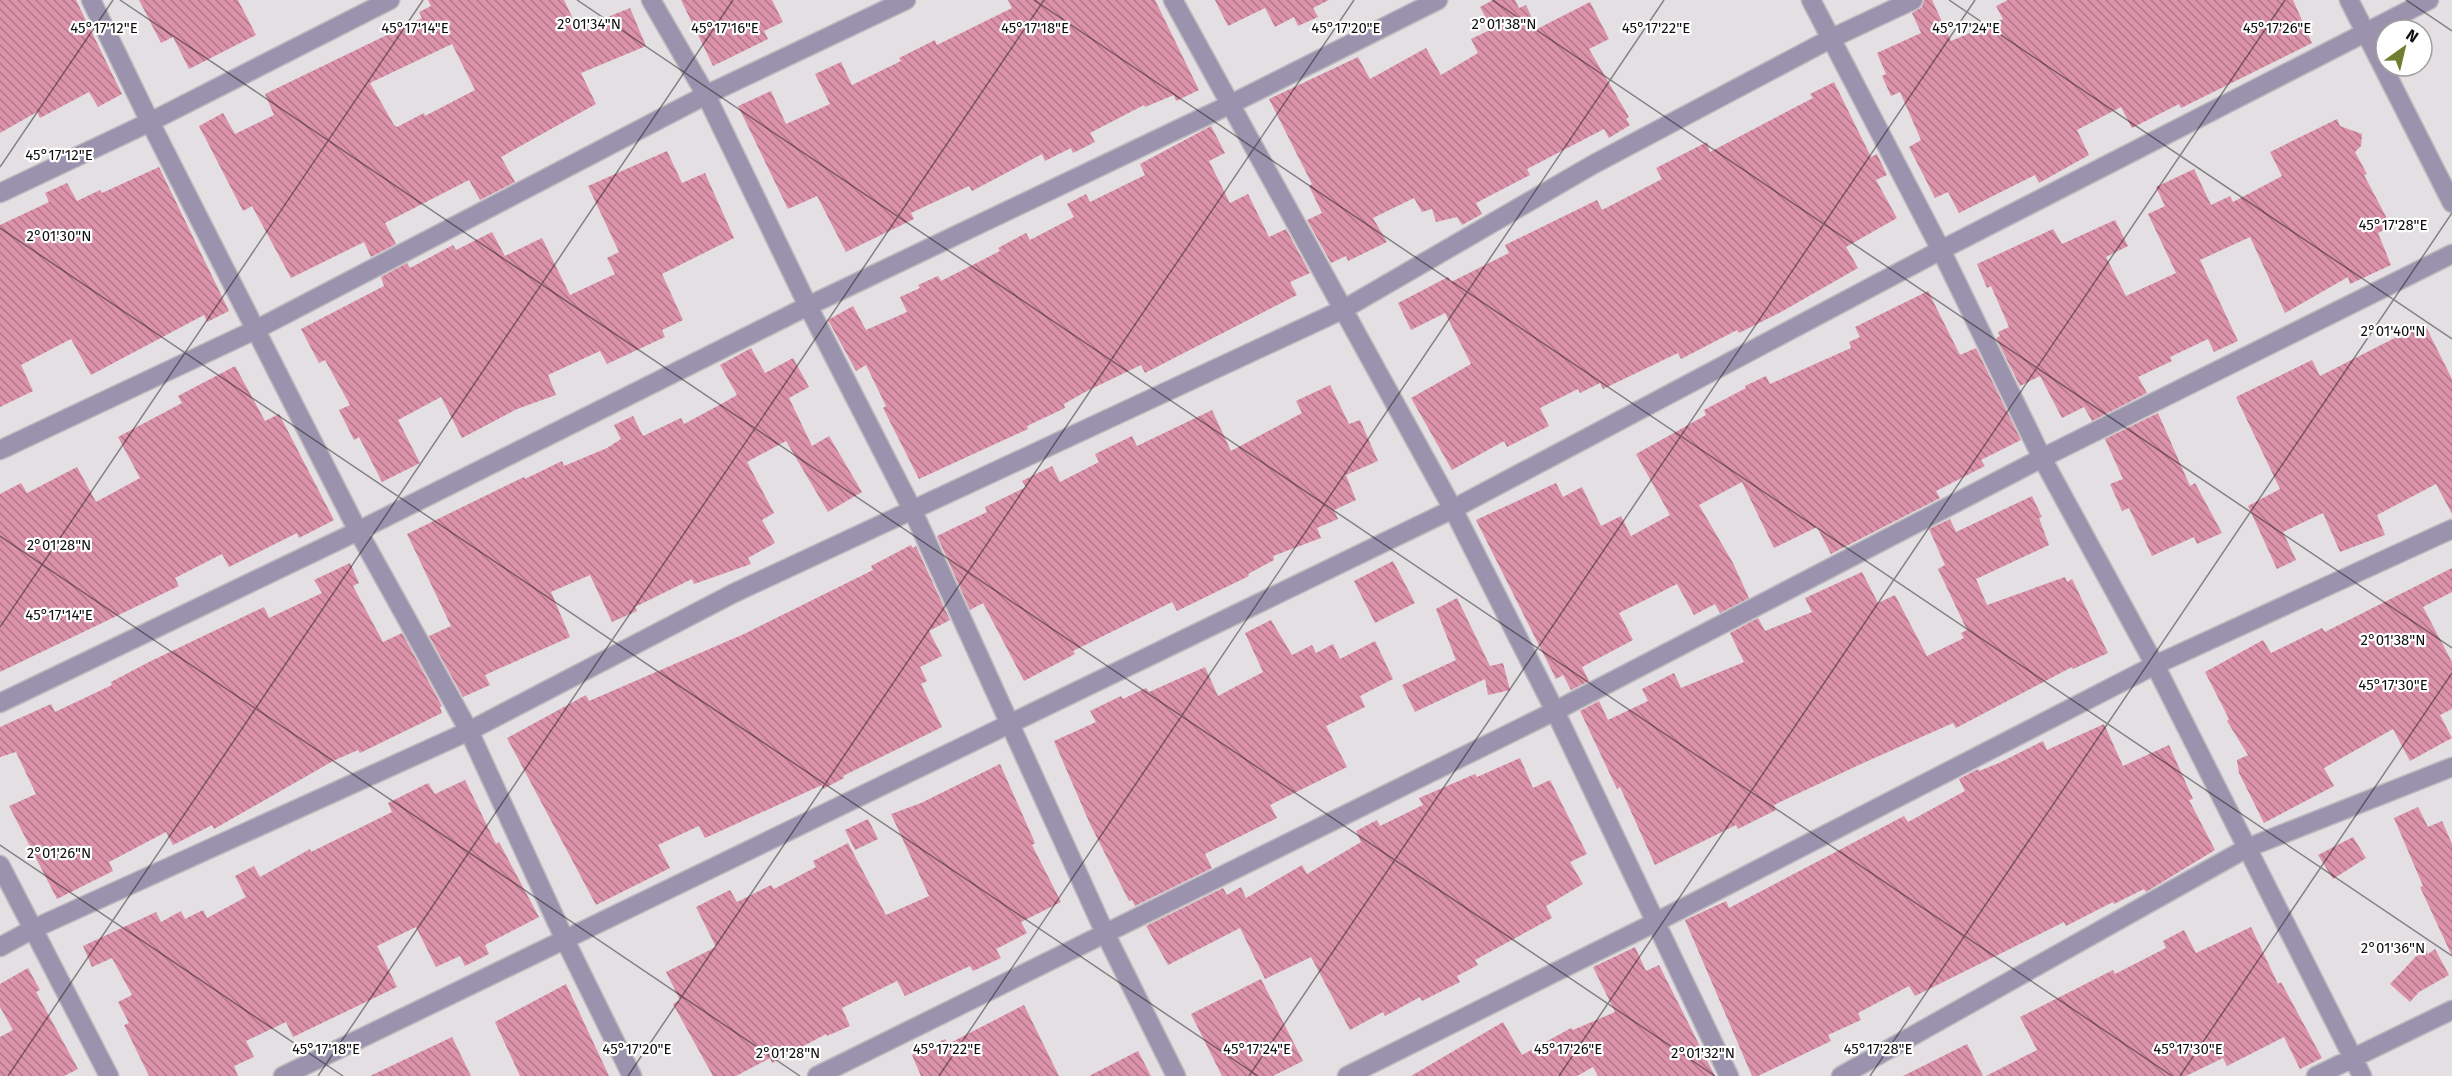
<svg xmlns="http://www.w3.org/2000/svg" width="2452" height="1076" font-family="'Fira Sans',sans-serif">
<style>
.building{fill:url(#building-back-hatch);fill-rule:evenodd}
.lines{fill:none;stroke-linecap:round;stroke-linejoin:round}
.minor-casing{stroke:#bdbabd;stroke-width:21}
.minor{stroke:#9b93ae;stroke-width:18}
.ticks{fill:none;stroke:#100f10;stroke-width:1.5;stroke-opacity:0.45}
.ticks-label{font-size:15px;text-anchor:middle;fill:#100f10;stroke:#fff;stroke-width:4.5;stroke-linejoin:round;paint-order:stroke}
</style>
<defs>
<pattern id="building-back-hatch" width="6" height="6" patternUnits="userSpaceOnUse" patternTransform="scale(1.5)"><rect width="6" height="6" fill="#dc93aa"/><path d="M-1 5l2 2M0 0l6 6M5-1l2 2" fill="none" stroke="#b17689"/></pattern>
</defs>
<rect width="100%" height="100%" fill="#e3dfe3"/>
<!-- building -->
<path class="building" d="M0,0H76L122,94L98,107L89,92L40,118L37,112L0,133Z
M139,0H238L256,35L189,69L173,37L161,43Z
M428,0H564L578,29L630,8L646,46L581,73L596,104L501,157L515,182L480,200L469,180L385,223L396,244L371,257L364,242L291,278L252,206L243,211L199,126L223,113L235,134L274,115L265,94L422,18L419,12L431,6ZM452,44L475,90L425,116L424,113L397,127L394,125L370,83Z
M681,0H772L783,22L764,31L768,39L713,66Z
M1008,0H1155L1199,90L1176,101L1174,95L1145,107L1144,105L1090,133L1095,142L1073,153L1071,148L1045,161L1042,154L972,191L969,186L911,213L914,219L846,252L817,196L788,209L738,106L771,91L786,124L830,104L815,74L841,62L852,85L901,61L899,58L935,40L937,45L1012,8Z
M1215,0H1329L1313,8L1318,17L1298,26L1294,17L1275,27L1265,8L1228,26Z
M1493,0H1515L1519,8L1526,5L1537,29L1590,2L1609,39L1589,49L1629,117L1626,119L1630,125L1609,138L1604,129L1527,169L1530,175L1476,203L1482,214L1462,225L1457,217L1436,222L1432,209L1422,212L1414,198L1373,218L1387,242L1348,261L1346,256L1331,263L1307,220L1322,213L1309,186L1312,184L1269,99L1358,57L1370,79L1426,48L1441,75L1478,53L1471,39L1492,29L1480,7Z
M1924,0H1932L1951,41L2003,19L1996,6L2008,0H2293L2312,43L2181,108L2179,104L2132,128L2121,107L2077,130L2089,155L2039,183L2035,175L1959,213L1948,192L1935,198L1909,147L1921,140L1900,92L1891,96L1882,76L1886,74L1877,53L1921,33L1912,13L1922,7Z
M1834,82L1871,157L1877,154L1887,175L1876,180L1897,218L1846,247L1858,268L1781,312L1739,333L1737,330L1681,359L1678,353L1603,389L1600,383L1580,393L1578,389L1540,408L1549,426L1507,447L1504,441L1452,470L1411,398L1471,364L1445,313L1411,330L1398,303L1448,277L1451,282L1509,253L1505,245L1597,200L1602,210L1662,179L1656,168L1707,142L1710,152L1813,98L1810,94Z
M2337,119L2340,126L2362,134L2361,146L2355,152L2367,174L2364,175L2391,226L2378,233L2391,265L2350,284L2348,277L2285,313L2250,237L2200,260L2238,341L2214,352L2208,339L2170,357L2172,361L2138,377L2147,393L2092,421L2084,407L2062,418L2040,376L2020,386L1996,338L2000,336L1998,332L2009,327L1991,286L1987,288L1977,264L2053,229L2062,244L2115,220L2128,246L2106,257L2126,296L2176,273L2148,214L2165,206L2156,187L2194,169L2211,205L2230,196L2233,202L2282,176L2270,152Z
M1211,126L1225,153L1209,161L1230,203L1248,194L1269,237L1286,229L1310,273L1290,282L1297,295L1145,373L1141,365L1085,392L1064,404L1065,408L1027,426L1028,429L919,479L883,408L886,406L866,365L856,371L828,320L853,306L866,330L907,312L900,297L920,288L918,285L938,276L941,281L1000,251L998,248L1026,233L1030,240L1074,217L1067,204L1086,194L1090,202L1145,175L1140,164Z
M667,151L682,183L705,173L734,238L662,274L683,320L662,330L665,337L607,364L600,351L548,375L556,395L517,409L462,438L441,397L398,420L420,463L382,482L359,437L354,440L339,410L350,405L325,360L319,363L301,329L384,286L381,277L407,263L410,268L453,245L456,250L492,232L505,256L542,238L570,295L615,274L607,258L619,252L588,186Z
M159,167L229,311L207,322L204,315L91,375L71,339L21,365L33,391L0,407V225L49,202L45,193L67,183L77,201L100,190L102,193Z
M1928,291L1960,355L1976,348L2021,440L1981,460L1985,466L1936,491L1940,498L1831,554L1817,527L1774,548L1742,482L1699,505L1733,563L1749,598L1720,613L1715,604L1694,615L1677,584L1619,613L1633,640L1582,667L1589,681L1571,690L1563,675L1556,679L1476,520L1556,483L1563,497L1582,487L1601,526L1621,516L1631,536L1670,515L1636,454L1706,415L1704,410L1746,388L1745,386L1766,376L1770,384L1851,348L1849,342L1860,337L1855,327Z
M2424,323L2452,379V514L2436,484L2377,515L2385,535L2340,552L2323,513L2283,532L2296,560L2277,569L2248,506L2280,489L2236,397L2312,360L2320,376Z
M751,348L765,373L793,358L809,387L789,398L812,446L829,436L862,492L828,512L786,441L747,462L774,513L762,520L775,543L748,558L751,564L694,584L692,579L635,607L637,611L612,622L590,575L551,592L570,637L485,675L490,685L463,697L429,636L451,626L407,534L524,477L525,479L562,461L564,466L607,448L621,439L614,425L633,416L643,436L681,418L684,424L723,403L737,395L720,365Z
M235,366L265,421L279,414L334,520L299,538L297,533L229,567L222,554L175,578L179,586L0,672V494L21,483L27,493L77,467L96,502L140,478L118,437L182,403L178,396Z
M1330,385L1349,424L1360,420L1378,461L1346,475L1356,500L1334,510L1338,519L1317,528L1321,538L1273,556L1274,560L1248,574L1249,576L1177,611L1172,602L1073,651L1075,654L1024,681L983,603L970,610L937,536L987,512L985,507L1026,487L1022,481L1052,466L1060,482L1099,462L1095,454L1132,436L1137,446L1212,410L1231,451L1302,413L1296,401Z
M2158,413L2190,486L2195,483L2222,533L2197,544L2194,537L2152,556L2129,508L2122,511L2110,484L2123,479L2105,439Z
M2032,496L2042,517L2039,518L2049,545L1976,579L1987,605L2065,577L2067,582L2072,579L2108,653L2073,669L2072,667L1956,728L1953,723L1861,764L1774,805L1776,810L1738,829L1736,825L1655,865L1620,787L1617,789L1580,711L1599,701L1608,720L1648,701L1642,689L1674,673L1681,688L1744,662L1730,633L1758,618L1765,631L1812,612L1805,598L1862,572L1878,603L1895,595L1927,656L1964,638L1961,633L1967,630L1938,569L1945,565L1929,529L1950,519L1956,532Z
M911,545L913,548L916,546L950,620L929,631L942,656L920,667L927,681L921,684L942,727L843,776L844,778L823,789L822,785L705,838L699,826L658,845L670,868L596,905L507,738L586,695L589,701L744,634L873,570L871,566Z
M1393,561L1415,603L1375,623L1354,581Z
M350,563L359,583L353,586L383,642L402,633L442,706L440,707L442,713L360,753L358,750L333,761L214,829L212,825L173,845L166,832L109,862L113,871L57,899L9,806L36,794L16,752L0,757V727L51,704L55,712L112,685L111,682L149,662L264,607L269,618L322,593L314,580Z
M2452,568V592L2423,607L2452,662V709L2440,715L2452,738L2410,761L2393,729L2324,768L2334,786L2264,823L2239,773L2237,760L2248,755L2227,721L2229,719L2205,672L2263,640L2271,653L2322,628L2325,632Z
M1457,598L1490,666L1503,663L1510,690L1488,695L1485,679L1415,712L1402,685L1456,660L1436,609Z
M1271,620L1292,655L1312,645L1316,653L1333,644L1340,659L1375,641L1393,679L1360,696L1365,707L1326,726L1347,767L1270,805L1277,818L1205,854L1212,868L1135,906L1132,900L1129,901L1090,824L1054,741L1096,722L1090,711L1121,696L1123,699L1146,688L1149,692L1205,667L1218,696L1263,672L1245,633Z
M2104,724L2123,766L2169,745L2193,799L2189,800L2215,850L2146,892L2144,889L2114,904L2113,902L2066,926L2064,922L1915,996L1909,986L1858,1013L1861,1020L1828,1035L1831,1041L1758,1076H1752L1685,920L1726,901L1729,908L1904,816L1908,822L1965,791L1959,779L1978,769L1979,771L1999,763L2043,741L2047,750Z
M1520,758L1533,788L1550,780L1587,854L1570,862L1583,884L1546,906L1552,918L1475,960L1478,965L1457,976L1460,982L1422,1001L1420,997L1385,1016L1383,1012L1350,1030L1311,957L1265,979L1240,928L1168,965L1146,926L1223,888L1227,895L1241,887L1246,898L1302,865L1307,874L1361,842L1356,831L1377,820L1380,826L1423,805L1419,798L1475,774L1477,777Z
M1000,764L1035,843L1032,845L1061,902L1021,922L1027,933L996,949L1001,958L973,971L970,966L905,996L897,981L842,1008L850,1026L827,1036L826,1034L772,1063L770,1058L736,1076H713L673,1004L680,1000L666,972L716,947L696,907L730,890L737,902L771,885L774,889L816,867L813,861L848,843L886,915L929,896L891,814L921,803Z
M465,780L496,844L499,842L539,917L485,945L489,954L465,966L460,956L436,967L416,927L377,946L397,987L293,1037L286,1022L246,1041L254,1057L234,1066L238,1076H149L124,1025L129,1023L118,1002L132,995L112,958L92,967L83,946L156,912L161,922L181,911L185,919L203,910L207,918L246,897L235,876L254,866L260,877L310,849L311,852L392,812L388,803L428,783L435,794Z
M2418,807L2428,827L2442,821L2452,844V956L2420,887L2423,886L2394,818Z
M868,819L878,839L855,850L845,830Z
M2353,837L2366,858L2333,879L2318,855Z
M2251,927L2278,984L2281,982L2322,1058L2300,1069L2284,1037L2227,1066L2223,1058L2186,1076H1986L2037,1050L2020,1017L2113,970L2115,974L2166,948L2163,941L2184,930L2196,953Z
M1635,947L1646,971L1659,965L1715,1076H1598L1593,1067L1577,1076H1411L1503,1022L1522,1055L1571,1028L1573,1030L1615,1012L1593,967Z
M2424,948L2428,954L2435,949L2449,975L2419,992L2410,1002L2390,984Z
M28,968L40,990L36,992L78,1069L64,1076H0V1037L13,1030L0,1007V984Z
M1261,979L1303,1061L1273,1076H1222L1191,1014Z
M566,984L609,1076H520L495,1022Z
M1024,1005L1059,1076H921L912,1055L945,1039L948,1044Z
M452,1037L471,1076H370Z
M1967,1044L1983,1076H1903Z
M1138,1051L1151,1076H1089Z"/>
<g class="lines">
<defs>
<path id="minor" d="M91,0L150,122L358,531L469,731L565,940L632,1076
M651,0L706,95L808,306L912,509L1105,933L1176,1076
M1173,0L1453,509L1555,711L1729,1076
M1811,0L1941,250L2042,458L2155,665L2362,1076
M2349,0L2452,203
M0,193L150,122L390,0
M0,450L257,329L706,95L906,0
M0,703L358,531L808,306L1229,105L1438,0
M0,865L109,1076
M0,947L33,929L469,731L734,593L1344,309L1594,164L1830,39L1913,0
M283,1076L1453,509L1941,250L2429,0
M817,1076L1555,711L2042,458L2452,254
M1347,1076L1656,922L2155,665L2452,529
M1841,1076L2247,848L2452,767
M2316,1076L2452,1010"/>
</defs>
<!-- minor casing -->
<use href="#minor" class="minor-casing"/>
<!-- minor -->
<use href="#minor" class="minor"/>
</g>
<!-- ticks -->
<path class="ticks" d="M120,0L1715,1076M577,0L2172,1076M1034,0L2452,956M1492,0L2452,648M1949,0L2452,339M2406,0L2452,31M0,167L113,0M0,228L1258,1076M0,536L800,1076M0,627L423,0M0,845L343,1076M8,1076L733,0M318,1076L1044,0M628,1076L1354,0M939,1076L1664,0M1249,1076L1975,0M1559,1076L2285,0M1870,1076L2452,213M2180,1076L2452,673"/>
<g class="ticks-label">
<text x="589" y="29">2°01'34"N</text>
<text x="1504" y="29">2°01'38"N</text>
<text x="104" y="33">45°17'12"E</text>
<text x="415" y="33">45°17'14"E</text>
<text x="725" y="33">45°17'16"E</text>
<text x="1035" y="33">45°17'18"E</text>
<text x="1346" y="33">45°17'20"E</text>
<text x="1656" y="33">45°17'22"E</text>
<text x="1966" y="33">45°17'24"E</text>
<text x="2277" y="33">45°17'26"E</text>
<text x="59" y="160">45°17'12"E</text>
<text x="2393" y="230">45°17'28"E</text>
<text x="59" y="241">2°01'30"N</text>
<text x="2393" y="336">2°01'40"N</text>
<text x="59" y="550">2°01'28"N</text>
<text x="59" y="620">45°17'14"E</text>
<text x="2393" y="645">2°01'38"N</text>
<text x="2393" y="690">45°17'30"E</text>
<text x="59" y="858">2°01'26"N</text>
<text x="2393" y="953">2°01'36"N</text>
<text x="326" y="1054">45°17'18"E</text>
<text x="637" y="1054">45°17'20"E</text>
<text x="947" y="1054">45°17'22"E</text>
<text x="1257" y="1054">45°17'24"E</text>
<text x="1568" y="1054">45°17'26"E</text>
<text x="1878" y="1054">45°17'28"E</text>
<text x="2188" y="1054">45°17'30"E</text>
<text x="788" y="1058">2°01'28"N</text>
<text x="1703" y="1058">2°01'32"N</text>
</g>
<!-- north arrow -->
<g transform="translate(2404 48) rotate(34)"><circle r="28" fill="#ffffff" stroke="#9f9f9f" stroke-width="1.5"/>
<path d="M0-4.5L10 22L0 15L-10 22Z" fill="#6e8030"/>
<text y="-9" font-size="16" font-weight="bold" text-anchor="middle" fill="#100f10">N</text>
</g>
</svg>
